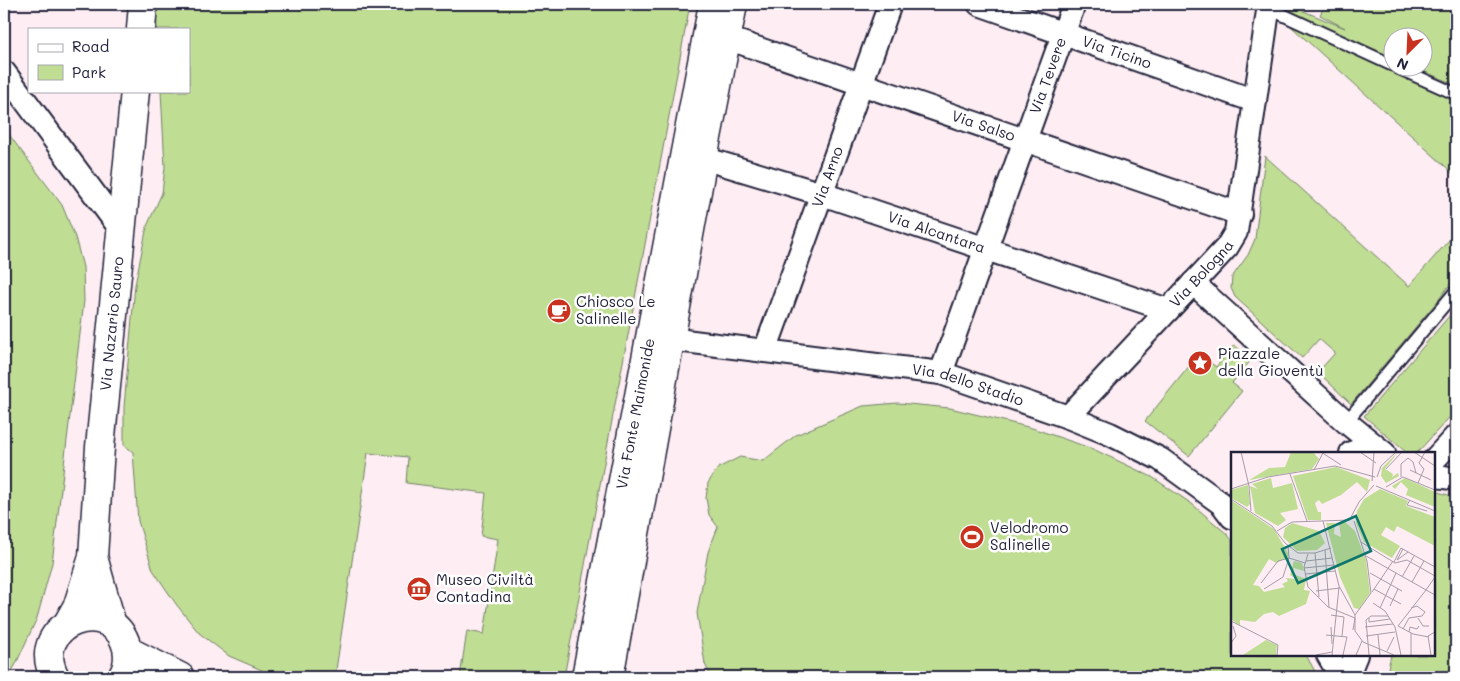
<svg xmlns="http://www.w3.org/2000/svg" width="1460" height="681" font-family="Mali,sans-serif">
<style>
.green{fill:#c0dd94;stroke:#718068}
.lines{fill:none;stroke-linecap:round;stroke-linejoin:round}
.service-casing{stroke:#22223b;stroke-width:15}
.minor-casing{stroke:#22223b;stroke-width:26}
.tertiary-casing{stroke:#22223b;stroke-width:31}
.service{stroke:#fff;stroke-width:11}
.minor{stroke:#fff;stroke-width:22}
.tertiary{stroke:#fff;stroke-width:28}
.labels{text-anchor:middle;stroke-width:5;stroke-linejoin:round;paint-order:stroke}
.street-label{font-size:15px;fill:#22223b;stroke:#fff}
.poi-label{font-size:15px;fill:#22223b;stroke:#fff;text-anchor:start}
.inset-road{fill:none;stroke:#a69ca9;stroke-width:1}
.view{fill:#0f766e;fill-opacity:0.15;stroke:#0f766e;stroke-width:2.5}
.inset-edge{fill:none;stroke:#22223b;stroke-width:2.5}
</style>
<rect width="100%" height="100%" fill="#feedf2"/>
<filter id="ink" filterUnits="userSpaceOnUse"><feTurbulence type="fractalNoise" baseFrequency=".02" numOctaves="2"/><feDisplacementMap in="SourceGraphic" scale="10" xChannelSelector="R" yChannelSelector="G"/><feConvolveMatrix kernelMatrix="1 2 1 2 8 2 1 2 1" color-interpolation-filters="sRGB"/></filter>
<g filter="url(#ink)">
<!-- green -->
<path class="green" d="M156,4H690L564,677H460L467,631L484,634L498,539L481,536L486,493L406,483L408,457L368,453L335,677H278L229,656L199,633L176,604L153,570L138,521L133,452L124,445V407L135,285L147,226L162,193L165,167L161,91H189V29H157Z
M1286,4L1345,28L1320,15L1325,4H1456V85L1416,68H1422V38H1392V57L1296,15Z
M1283,19L1447,95L1456,102V176Z
M4,128L62,205L75,237L83,267L84,301L52,563L37,618L15,666L8,677H4Z
M1265,156L1409,286L1456,232V276L1440,298L1351,404L1318,372L1335,353L1319,339L1302,358L1235,297L1231,288L1232,277L1248,255L1255,239Z
M1456,308V410L1417,453H1407L1364,416Z
M1234,345L1252,359L1232,383L1242,391L1189,456L1145,421L1199,354L1216,367Z
M898,403L950,408L1032,428L1093,449L1152,477L1192,504L1227,534L1232,540V655H1306L1318,677H711L705,664L697,613L708,552L718,527L709,515L706,498L708,483L718,468L740,457L763,461L796,435L863,406Z
M1434,491L1456,497V677H1388L1387,673L1391,655H1434Z"/>
<g class="lines">
<defs>
<path id="service" d="M1268,8L1392,65
M1398,68L1456,94
M1346,422L1456,291"/>
<g id="minor">
<path id="s1" d="M979,4L1255,101"/>
<path id="s2" d="M727,38L1240,214"/>
<path d="M4,72L122,231"/>
<path id="s3" d="M703,158L822,194L1168,310"/>
<path d="M1193,283L1346,422L1384,453"/>
<path id="s4" d="M653,337L941,373L1068,417L1110,434L1160,459L1222,504L1232,517"/>
<path id="s5" d="M765,351L890,4"/>
<path id="s6" d="M941,373L1074,4"/>
<path id="s7" d="M1068,417L1227,247L1236,232L1269,4"/>
<path d="M1351,453L1373,445"/>
<path d="M1434,460L1456,436"/>
<path d="M1434,476L1444,477L1456,479"/>
<path d="M1328,655L1341,677"/>
<path d="M1347,677L1356,655"/>
</g>
<g id="tertiary">
<path d="M141,29L143,4"/>
<path d="M93,557L112,625"/>
<path id="s8" d="M68,623L78,605L93,557L100,447L135,91"/>
<path d="M128,651L180,677"/>
<path d="M55,677C26,623 113,592 127,648C129,658 128,668 122,677"/>
<path id="s9" d="M586,677L713,4"/>
<path d="M609,677L703,158L733,4"/>
</g>
</defs>
<!-- service casing -->
<use href="#service" class="service-casing"/>
<!-- minor casing -->
<use href="#minor" class="minor-casing"/>
<!-- tertiary casing -->
<use href="#tertiary" class="tertiary-casing"/>
<!-- service -->
<use href="#service" class="service"/>
<!-- minor -->
<use href="#minor" class="minor"/>
<!-- tertiary -->
<use href="#tertiary" class="tertiary"/>
</g>
</g>
<!-- icons -->
<defs>
<symbol id="cafe-disc" viewBox="-11 -11 22 22"><circle r="9.5" fill="#c8321e" stroke="#fff"/><path d="M-5.5-4.5H6V0H3Q3 3.5 0 3.5H-2.5Q-5.5 3.5-5.5 0ZM3-3.2v2h1.7v-2ZM-6 4.5H4V6H-6Z" fill="#fff"/></symbol>
<symbol id="sight-disc" viewBox="-11 -11 22 22"><circle r="9.5" fill="#c8321e" stroke="#fff"/><path d="M0-6L1.8-2.2L6-1.7L2.9 1.2L3.7 5.4L0 3.3L-3.7 5.4L-2.9 1.2L-6-1.7L-1.8-2.2Z" fill="#fff"/></symbol>
<symbol id="stadium-disc" viewBox="-11 -11 22 22"><circle r="9.5" fill="#c8321e" stroke="#fff"/><path d="M0-5a6.5 5 0 1 0 0 10a6.5 5 0 1 0 0-10ZM-3.5-1.8h7v3.6h-7Z" fill="#fff"/></symbol>
<symbol id="museum-disc" viewBox="-11 -11 22 22"><circle r="9.5" fill="#c8321e" stroke="#fff"/><path d="M0-6L6-3V-2H-6V-3ZM-5-1h2V3h-2ZM-1-1h2V3h-2ZM3-1h2V3H3ZM-6 4H6V6H-6Z" fill="#fff"/></symbol>
</defs>
<g fill-rule="evenodd">
<use href="#cafe-disc" x="545" y="297" width="28" height="28"/>
<use href="#sight-disc" x="1186" y="349" width="28" height="28"/>
<use href="#stadium-disc" x="958" y="523" width="28" height="28"/>
<use href="#museum-disc" x="405" y="575" width="28" height="28"/>
</g>
<g class="labels">
<!-- street labels -->
<g class="street-label">
<text dy="5" stroke="none"><textPath href="#s1" startOffset="146">Via Ticino</textPath></text>
<text dy="5" stroke="none"><textPath href="#s6" startOffset="316">Via Tevere</textPath></text>
<text dy="5" stroke="none"><textPath href="#s2" startOffset="271">Via Salso</textPath></text>
<text dy="5" stroke="none"><textPath href="#s5" startOffset="185">Via Arno</textPath></text>
<text dy="5" stroke="none"><textPath href="#s3" startOffset="245">Via Alcantara</textPath></text>
<text dy="5" stroke="none"><textPath href="#s7" startOffset="196">Via Bologna</textPath></text>
<text dy="5" stroke="none"><textPath href="#s8" startOffset="305">Via Nazario Sauro</textPath></text>
<text dy="5" stroke="none"><textPath href="#s4" startOffset="319">Via dello Stadio</textPath></text>
<text dy="5" stroke="none"><textPath href="#s9" startOffset="268">Via Fonte Maimonide</textPath></text>
</g>
<!-- poi labels -->
<g class="poi-label">
<text x="576" y="307">Chiosco Le<tspan x="576" dy="17">Salinelle</tspan></text>
<text x="1218" y="359">Piazzale<tspan x="1218" dy="17">della Gioventù</tspan></text>
<text x="990" y="533">Velodromo<tspan x="990" dy="17">Salinelle</tspan></text>
<text x="436" y="585">Museo Civiltà<tspan x="436" dy="17">Contadina</tspan></text>
</g>
</g>
<!-- overview -->
<g transform="translate(1231 452)">
<rect width="204" height="204" fill="#feedf2"/>
<path d="M60,0H82L88,7L81,17L18,28L38,16L54,15ZM167,0L154,17L162,22L161,25L167,21L168,24L155,31L150,24L151,16ZM105,15L139,28L136,40L126,30L110,43L91,52L88,48L84,51L87,60H90V68H77L62,24ZM40,26L42,36L61,31L67,57L49,61L55,68L47,74L24,61L19,34L27,37L21,32ZM174,26L204,40V55L175,43L177,37L170,30L164,37L161,34ZM17,33L19,52L16,55L0,46V38ZM149,37L177,49L175,54L204,65V94L166,74L163,80L155,75L150,83L169,94L161,106L133,90L125,71L126,59L133,47ZM0,48L43,77L57,101V106L45,111L38,107L22,133L28,134L33,140L54,135L51,132L57,129L55,126L65,127L59,123L63,109L71,111L73,119L63,116L62,122L75,127L73,138L79,139L75,152L48,164L42,160L33,162L24,170L9,168V174L0,167ZM114,70L124,79L135,108L139,141L128,157L123,156L109,125L95,71H104L103,82L110,85L108,72L105,71ZM61,71L88,79L94,91L86,98L66,99L52,85L54,76ZM35,188L46,193L45,203H12Z" fill="#c0dd94"/>
<path class="inset-road" d="M10,0L18,34L20,59M90,0L110,13M129,0L145,11M183,0L204,14M155,17L171,0M83,18L92,1M179,18L200,28M59,22L76,69M146,25L150,14L165,0M170,25V12L177,6L182,10L185,21M141,29L143,0M187,31L193,17L188,11L194,0M145,34L204,59M155,35L172,25L204,38M0,37L37,25L104,14L144,25M0,47L41,74L54,91L67,101H84L100,96M179,48L176,53L196,59M120,65L128,50L143,33M92,69L108,134L124,163M123,69L136,109L140,141L124,163V179L132,190L163,203M46,79L61,70L119,68M130,90L164,111L176,108L204,124M172,97L166,108L177,100M94,98L98,155M84,101L88,145M77,102L73,115L77,135L97,155L124,166L122,178M135,104L204,143M75,109L101,106M163,110L170,96L204,115M73,116L103,113M139,121L171,139M75,122L104,119M171,125L183,104M181,130L193,109M30,131L47,109L58,106L74,111M33,137L52,125L58,106L57,94M143,137L170,152M195,138L204,125M85,139L109,136M141,140L162,109M142,151L154,159L164,175L170,203M159,154L167,137M149,156L165,121M180,156L186,154L194,160M100,163L113,165L111,184M138,166V170L159,167M187,166L192,174H198M0,169L47,193L46,203M167,174L195,138M167,174L182,182L198,185M100,175L101,192M134,175L162,172M172,177L178,166L191,164L194,160M178,180L179,175L186,177L188,174M95,183L116,185L112,203M147,183L149,203M135,184L164,180M0,191L5,184L2,174M156,199L163,185M85,203L101,200M101,203L108,135M125,203L131,189M138,203L135,168L140,164H157M180,203V181M200,203L197,184L204,180"/>
<path class="view" d="M125,64L140,99L67,131L51,97Z"/>
<rect width="204" height="204" class="inset-edge"/>
</g>
<!-- margin -->
<rect width="1460" height="681" fill="none" stroke="#fff" stroke-width="20"/>
<rect x="10" y="10" width="1440" height="661" fill="none" stroke="#22223b" stroke-width="2" filter="url(#ink)"/>
<!-- legend -->
<rect x="28" y="28" width="162" height="65" fill="#ffffff" stroke="#a7a7b1"/>
<rect x="38" y="44" width="25" height="8" fill="#ffffff" stroke="#a7a7b1"/>
<text x="72" y="52" font-size="15" fill="#22223b">Road</text>
<rect x="38" y="65" width="25" height="15" fill="#c0dd94" stroke="#a7a7b1"/>
<text x="72" y="78" font-size="15" fill="#22223b">Park</text>
<!-- north arrow -->
<g transform="translate(1408 52) rotate(204)"><circle r="24" fill="#ffffff" stroke="#a7a7b1"/>
<path d="M0-4L9 19L0 12L-9 19Z" fill="#c8321e"/>
<text y="-8" font-size="14" font-weight="bold" text-anchor="middle" fill="#22223b">N</text>
</g>
</svg>
